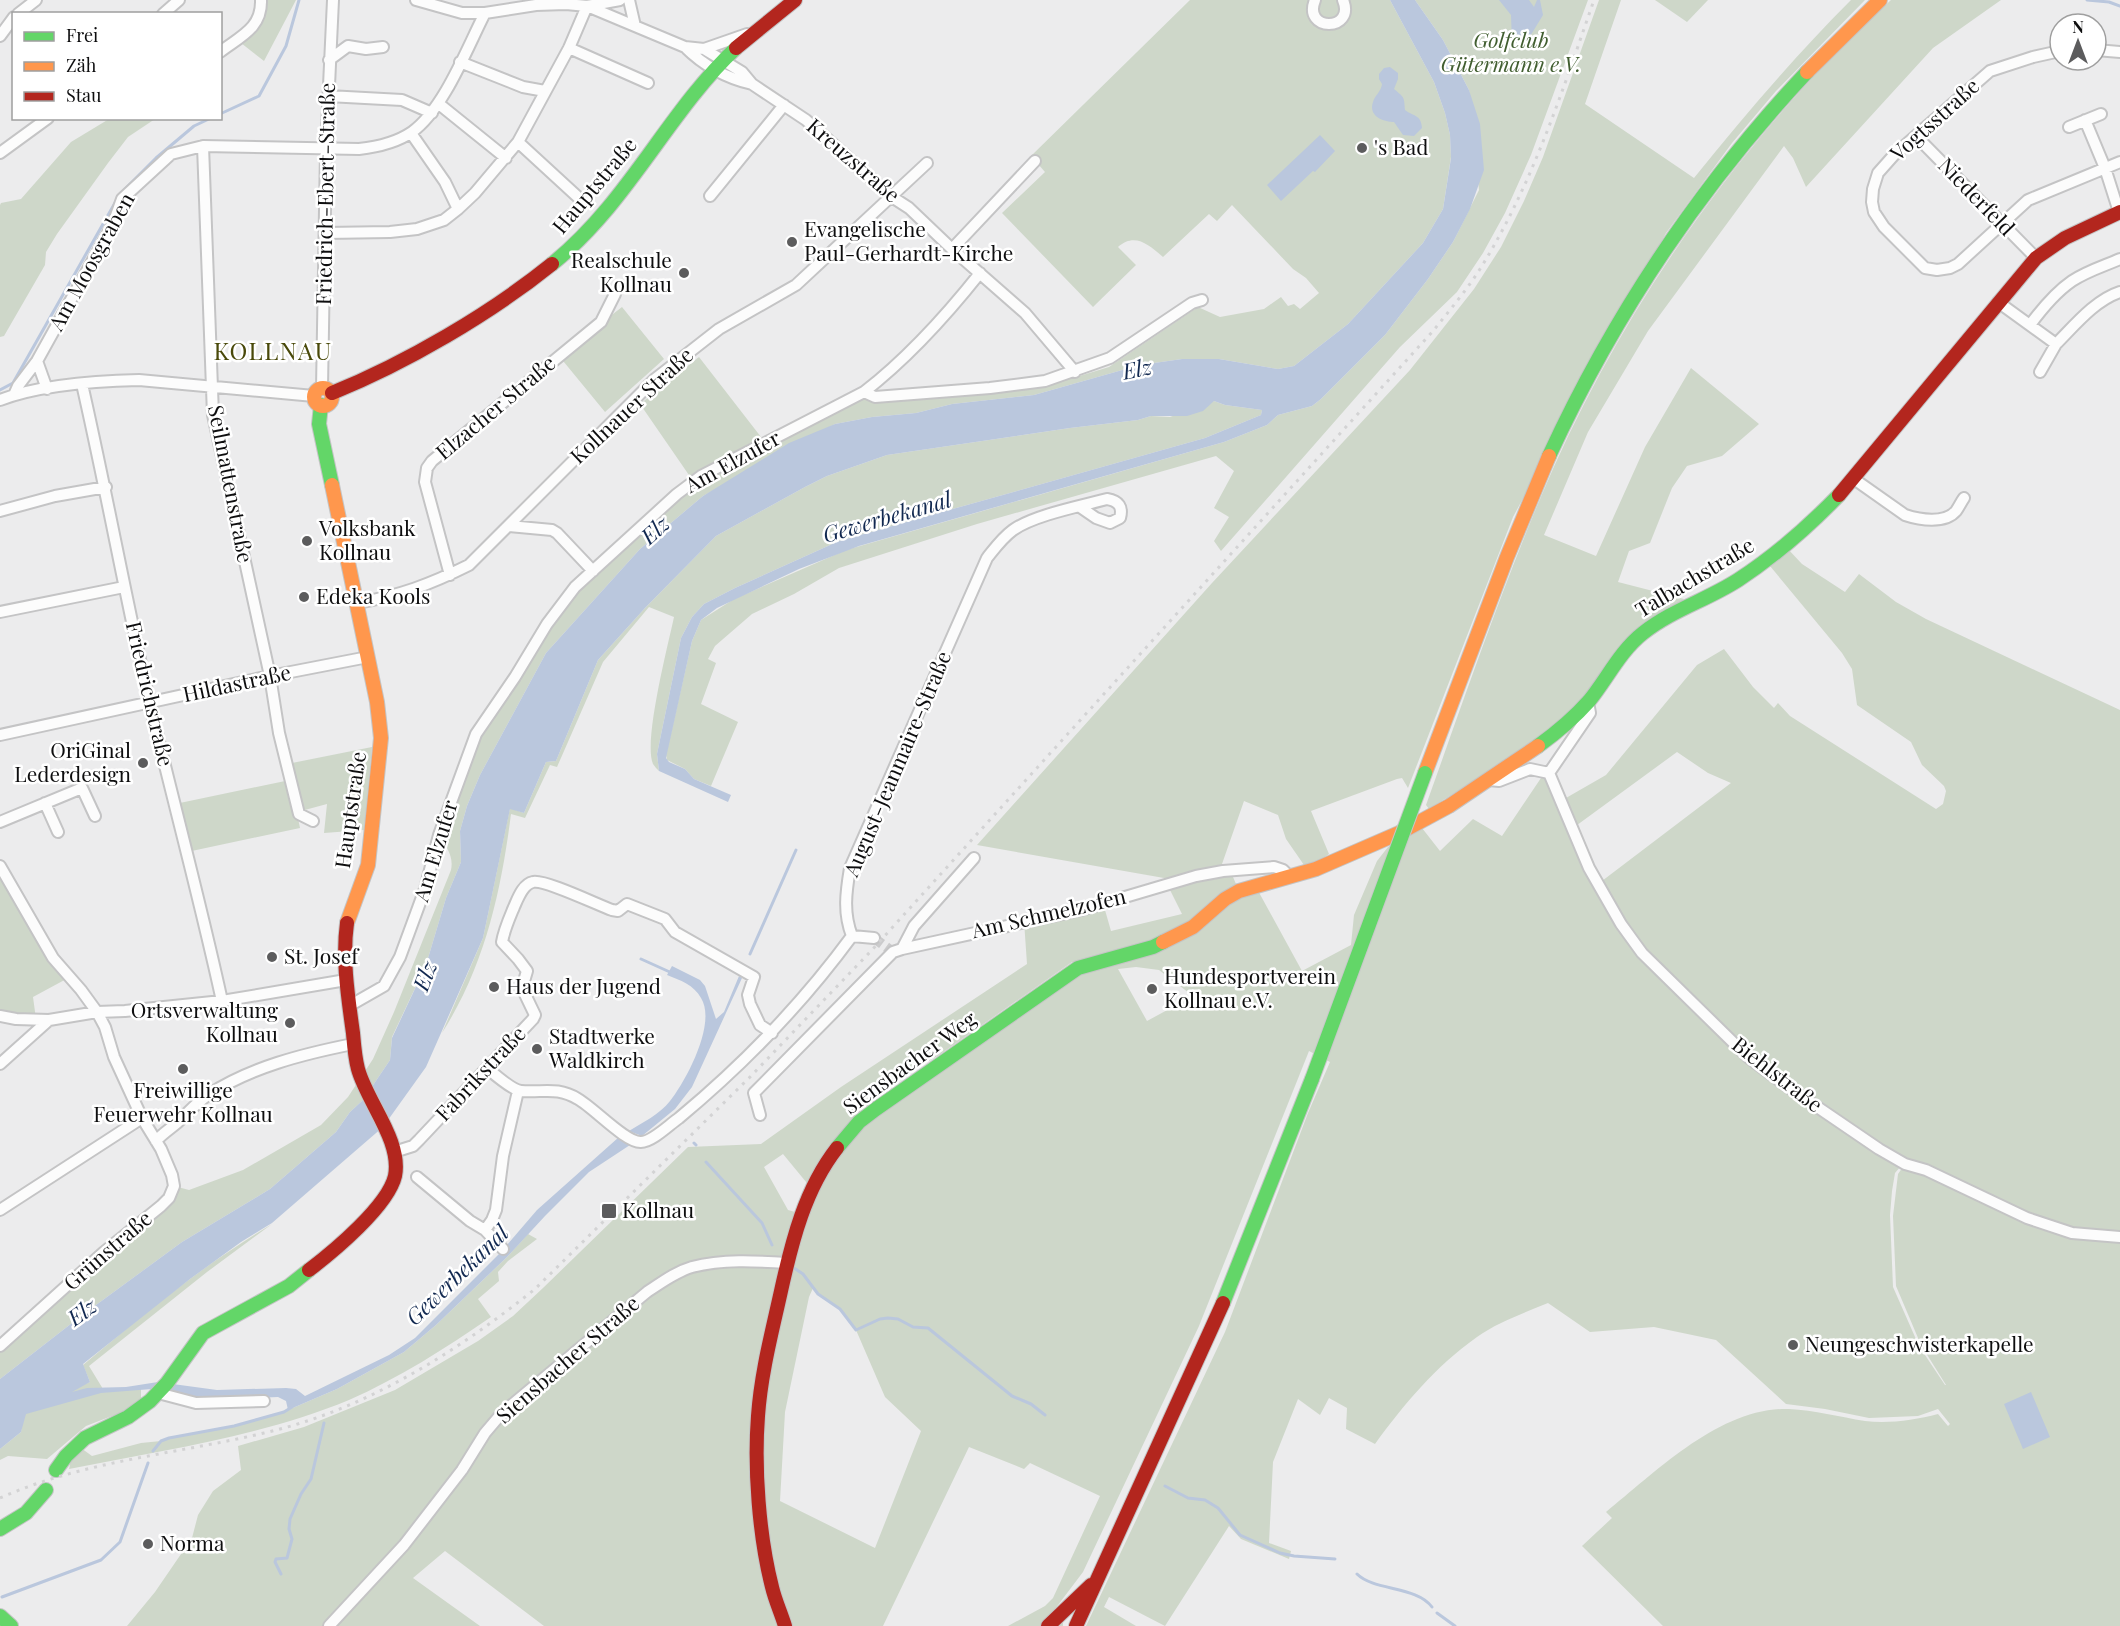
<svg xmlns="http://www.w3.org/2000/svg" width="2120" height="1626" font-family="'Playfair Display',serif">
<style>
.green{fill:#ced7c9;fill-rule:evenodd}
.water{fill:#bac7dd}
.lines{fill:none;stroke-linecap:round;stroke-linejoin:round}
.stream{stroke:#bac7dd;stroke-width:3}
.street-tunnel{stroke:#cbcbcc;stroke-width:10;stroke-dasharray:10 5;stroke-linecap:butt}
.street-casing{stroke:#c4c4c5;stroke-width:14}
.fast-casing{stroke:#c4c4c5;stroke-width:16}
.slow-casing{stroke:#c4c4c5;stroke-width:16}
.jam-casing{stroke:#c4c4c5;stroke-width:16}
.street{stroke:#fcfcfc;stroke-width:10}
.fast{stroke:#63d668;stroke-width:14}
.slow{stroke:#ff974d;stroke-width:14}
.jam{stroke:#b3261e;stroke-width:14}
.rail{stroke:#d3d3d4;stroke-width:3;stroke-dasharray:3 6;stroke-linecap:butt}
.fast-bridge-casing{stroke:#c8c8c9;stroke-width:16;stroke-linecap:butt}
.fast-bridge{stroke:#63d668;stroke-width:14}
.poi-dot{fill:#5c5c5d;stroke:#fff;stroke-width:2}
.labels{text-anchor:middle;stroke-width:5;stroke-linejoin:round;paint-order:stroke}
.park-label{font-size:21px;font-style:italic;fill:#415e30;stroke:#fff}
.street-label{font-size:21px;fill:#0e0e0f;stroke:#fff}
.poi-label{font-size:21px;fill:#0e0e0f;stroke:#fff;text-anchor:start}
.water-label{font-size:22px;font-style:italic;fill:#112850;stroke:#fff}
.quarter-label{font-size:24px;letter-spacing:1.5px;fill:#49490a;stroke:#fff}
</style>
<rect width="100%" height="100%" fill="#ececed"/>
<!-- green -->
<path class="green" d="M266,0H296L264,61L241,43L264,19Z
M1190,0H1390L1434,82L1445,113L1450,135L1451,157L1443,209L1423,243L1348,324L1294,366L1278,369L1219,359H1182L1140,365L1034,395L952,404L916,413L872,417L835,424L703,496L640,549L546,653L480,775L467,806L460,831L461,862L446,898L426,965L392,1037L390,1060L363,1100L350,1112L336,1132L270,1189L182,1242L81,1316L0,1379V1346L103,1253L174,1186L189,1190L243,1170L321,1125L348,1097L373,1059L394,1012L451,870C454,856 446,846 439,835L476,734L561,604L677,494L864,392L875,397L1056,382L1073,378L1109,367L1198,307L1220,317L1264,309L1281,297L1288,306L1294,304L1300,309L1319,293L1306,278L1293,269L1232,205L1217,221L1209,214L1163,257C1149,245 1135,232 1118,247L1136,265L1093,307L1002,213L1045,172L1031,156Z
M1415,0H1588L1531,155L1505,213L1483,253L1457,292L1400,347L1221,551L1214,541L1229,517L1214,508L1234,471L1216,456L977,524L839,568L794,594L752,614L715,646L708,659L716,663L701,704L738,722L711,786L694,779L685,769L667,760L666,755L692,641L701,620L734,599L846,550L1224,442L1267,425L1278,415L1312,406L1321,399L1385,335L1428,279L1453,242L1479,190L1469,90L1443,40Z
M1599,0H1621L1585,104L1694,178C1744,116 1795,56 1851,0H1865L1776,91L1732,143L1666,233L1513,517L1408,788L1402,778L1397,779L1311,811L1329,854L1322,859L1304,865L1286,839L1278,815L1244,801L1222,864L1230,870L1239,891L1256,887L1302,971L1351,945L1354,915L1377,861L1388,847L1422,828L1440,851L1473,819L1502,836L1541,778L1545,776L1559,802L1606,775L1697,665L1724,649L1753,687L1774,708L1778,703L1790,716L1936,809L1943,804L1946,791L1944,786L1922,765L1911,742L1857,705L1852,669L1842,653L1770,566L1787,548L1802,564L1845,592L1859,574L1896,602L1926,619L2120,710V1233L2074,1229L2028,1215L1906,1160L1895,1173L1892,1191L1890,1215L1893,1287L1919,1346L1945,1385H1946L1921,1345L1896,1286L1893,1216L1898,1174L1905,1164L2028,1222L2120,1241V1626H1663L1582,1546L1612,1518L1606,1512C1656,1472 1720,1407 1789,1409C1814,1410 1840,1417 1865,1421C1888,1424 1915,1420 1938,1414L1948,1426L1950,1424L1938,1409L1918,1416L1869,1418L1825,1409L1786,1404L1716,1340L1654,1327L1590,1332L1548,1303C1524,1313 1498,1322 1477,1337C1435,1367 1405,1403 1375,1444L1346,1429L1347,1408L1329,1398L1320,1415L1298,1399L1273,1462L1269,1543L1291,1551L1289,1559L1241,1539L1229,1526L1165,1626L1109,1597L1104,1607L1136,1626H1086L1225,1332L1308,1113L1330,1062L1309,1051L1199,1326L1083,1572L1052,1613L1063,1621V1626H1008L1045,1606L1053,1598L1100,1496L1030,1463L1024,1469L969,1447L883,1626H544L445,1551L413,1578L480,1626H127L155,1592L192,1538L198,1515L213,1491L241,1470L238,1446L304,1427L395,1390L478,1341L513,1316L543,1288L688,1147L761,1144L841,1087L1027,964L1024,921L1103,903L1111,931L1182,914L1164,878L977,845L1212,583L1410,370L1474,289L1501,247L1524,201L1543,157ZM1677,752L1708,773L1731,783L1598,884L1573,828ZM1072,962L1086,965L876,1109L865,1100L939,1055ZM1136,967L1159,970L1193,996L1147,1021L1118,969ZM783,1154L811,1188L802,1214L788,1210L764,1167ZM813,1288L818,1294L840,1309L856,1330L885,1397L921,1431L875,1548L780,1501L785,1412L809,1297Z
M1655,0H1708L1687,22Z
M1891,0H2001L1933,48L1806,187L1793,158L1784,146L1648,331L1588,432L1544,535L1596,556L1645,447L1691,368L1759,424L1722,456L1687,466L1672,488L1650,543L1629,551L1618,582L1684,599L1549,733L1429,809L1426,805C1463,702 1498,599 1540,499C1618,312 1742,136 1891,0Z
M109,119H155L128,137L108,163L57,234L46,252L45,265L4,336L0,337V205L1,203L21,199L71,142Z
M622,307L664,359L605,412L559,356Z
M699,357L761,437L691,478L640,404Z
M1214,401L1225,405L1262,410L1261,415L1205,438L839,541L735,588L704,604L692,617L681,638L657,754L659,771C657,769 655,767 653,764C643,742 668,645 674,617L649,607L603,662L557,767L550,765L525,818L511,814C501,892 485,965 442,1033L483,938L510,808L524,813L546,762L556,761L598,660L645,608L716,536L805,487L827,476L887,455L1070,428L1138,420L1151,416L1170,417Z
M372,747L364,830L324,833L327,804L301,811L292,763Z
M290,780L300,828L187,852L175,804Z
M0,866L70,977L33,997L36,1019L0,1016Z
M272,1224L207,1272L89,1366L103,1389H141V1401L117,1414L86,1426L47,1459L8,1456L0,1460V1449L21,1432L24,1410L90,1382L83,1365C144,1314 204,1264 272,1224Z
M528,1234L537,1239L508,1261L498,1272L499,1281L478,1299L491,1317C446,1348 399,1378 349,1400C259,1437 163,1450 69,1469L72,1456L81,1448L92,1456L141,1443L161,1441L169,1438L234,1426L288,1410L337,1389L404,1352L436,1325L507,1257Z"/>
<!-- water -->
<path class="water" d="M1390,0H1415L1443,40L1469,90L1480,124L1484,170L1470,209L1453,242L1428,279L1385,335L1321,399L1312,406L1278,415L1267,425L1224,442L859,546L799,569L717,608L701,620L692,641L666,758L669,762L685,769L694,779L731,795L728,802L659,771L657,754L681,638L692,617L704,604L735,588L839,541L1205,438L1261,415L1262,410L1225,405L1214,401L1203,411L1187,416H1151L1138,420L1070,428L887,455L827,476L805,487L716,536L645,608L598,660L556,761L546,762L524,813L510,809L483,938L426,1067L383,1127L272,1223L241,1242L190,1279L83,1364L90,1382L72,1392L87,1388L126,1387L158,1382L217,1390L286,1388L296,1389L305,1396L389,1355L415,1338L501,1252L537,1210L619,1137L630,1145L589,1172L545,1216L507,1257L436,1325L404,1352L337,1389L288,1410L286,1401L278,1397L227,1399L201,1397L152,1389L101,1393L26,1414L21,1432L0,1449V1379L81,1316L182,1242L270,1189L336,1132L350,1112L363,1100L390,1060L392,1038L426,965L446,898L461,862L460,831L467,806L480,775L546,653L640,549L703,496L789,443L835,424L872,417L916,413L952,404L1034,395L1140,365L1182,359H1219L1278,369L1294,366L1348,324L1423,243L1443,209L1451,158L1450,135L1445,113L1434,82Z
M1499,0H1529L1534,7L1537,0H1540L1543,15L1523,48L1518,49L1512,44L1511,15Z
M1390,67L1398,73V79L1394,89C1405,98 1404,97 1405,110C1414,117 1421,114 1422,128L1414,136L1403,135L1394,122C1383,122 1368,116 1373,102C1375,95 1381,92 1382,84L1379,79V74L1384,68Z
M1320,135L1335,151L1315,172L1313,171L1281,201L1267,185Z
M672,966L700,980L705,986L716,1019L724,1012L739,976L742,978L692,1087L675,1109L642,1136L629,1131C643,1122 659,1115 670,1101C686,1081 717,1023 701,998C694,985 680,980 667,975Z
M2031,1392L2050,1437L2023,1449L2004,1404Z"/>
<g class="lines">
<!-- stream -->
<path class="stream" d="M2087,0L2109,2L2120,6
M220,114L259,96L286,46L299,0
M0,390L13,383L120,194L156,158L194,126L211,118
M750,954L796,850
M641,959L672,973
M694,1143L696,1145
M706,1162L762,1223L772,1245
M794,1268L803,1274L818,1294L840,1309L856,1330L880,1319L888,1318L898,1319L913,1327L928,1328L1012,1396L1031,1404L1045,1415
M153,1451L161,1441L169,1438L234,1426L284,1412L292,1407
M1165,1486L1188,1498L1205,1500L1218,1508L1240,1535L1280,1553L1294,1556L1335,1559
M281,1574L275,1562L276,1559L287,1558L292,1539L289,1529L290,1519L301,1494L311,1479L324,1423
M1357,1574C1374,1591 1417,1586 1432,1607
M2,1597L101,1560L120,1542L148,1463
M1437,1613L1455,1626"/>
<!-- street-tunnel -->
<path class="street-tunnel" d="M874,938L893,952"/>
<defs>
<path id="street" d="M416,0L462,13H485L536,5L566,4L587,6L685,47L704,49L747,34
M629,0L635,26
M1315,0C1302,32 1356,32 1343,0
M587,6L620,0
M18,14L36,0
M163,14L179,0
M0,36L14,17
M685,47C704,66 726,78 752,84
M569,48L648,83
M704,49L742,72L752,84L806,120L892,197L909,208L952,249L1025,313L1075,372
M2096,50L2120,52
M2060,51L2033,57L1990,71L1894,155L1878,173L1873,189L1872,202L1874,212L1884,227L1925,268L1937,270L1950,268L1958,264L2028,200L2120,162
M220,52C241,36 262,28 261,0
M329,60L348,46L366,49L383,47
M460,62L523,87L545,91
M328,96L402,100L432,113
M439,104L506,158
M2085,120L2105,168L2119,212
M2069,127L2101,114
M411,133L445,182L458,209
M1916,136L2036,258
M518,142L580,199
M203,146L213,415L270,676L279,733L299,814L313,821
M0,153L48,118
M710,196L784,105
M326,233L390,232L417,229L444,220L458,209L475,193L518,142L569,48L587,6
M952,249L1035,161
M1998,302L2056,344L2040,372
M2030,325C2041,310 2056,292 2072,281C2087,271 2104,266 2120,259
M2056,344C2074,326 2095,300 2120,292
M37,361L47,389
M82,384C106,489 125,595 149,700C173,801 200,900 222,1001
M322,388L326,150L333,0
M864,392L875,397L990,388L1045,381L1110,358L1192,303L1202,300
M14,395L18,386L37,361L113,224L122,199L171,154L203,146L359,149C377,147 396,143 412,132C444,109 467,48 485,13
M0,400C39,385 97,381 139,380L314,396
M1854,479L1905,515C1920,520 1945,524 1956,511C1959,507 1961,502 1964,498
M0,511L55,496L106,487
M509,526L552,530L557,533L593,571
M450,575L425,482L427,468L432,461L601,322L615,294
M357,603C399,596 431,584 469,565L655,379L719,329L796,285L927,163
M0,612L124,587
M0,735L270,676L368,657
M1549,773L1589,868L1621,924L1642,953L1749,1058L1788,1087L1879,1149L1905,1164L1926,1170L2027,1218L2072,1233L2120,1237
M1489,780L1499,781L1530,769L1549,773L1590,713L1588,702
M45,803L58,832
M0,822L82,788L95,816
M0,866L53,958L81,990L97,1012L105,1027L114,1057L142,1118L161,1149L172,1175L174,1186L169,1198L161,1206L103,1253L0,1346
M852,936C843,913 846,892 850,868L987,558C995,548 1002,538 1013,530C1034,515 1081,506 1107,499C1119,501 1123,507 1120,518L1110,523L1096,518L1080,507
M852,936L874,938
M902,949L914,926L974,858
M349,1006L384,986L400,957L425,889L439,835L476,734L515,677L547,624L575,587L677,494L701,476L864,392C908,358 945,317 980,273
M0,1016L16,1019L49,1020L97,1012L125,1011L222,1001L346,980
M0,1064L49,1020
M487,1068C494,1074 512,1090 521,1091C542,1093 557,1086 578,1099C594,1108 626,1143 641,1142C652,1142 670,1124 679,1118C744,1064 802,1004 852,936
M760,1115L754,1093L893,952L902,949L1081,910L1196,876L1223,871L1274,867L1283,870L1290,877
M156,1141C162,1134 170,1129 177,1123C188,1113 196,1103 208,1095C251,1067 303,1054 353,1044
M394,1152L413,1146L419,1140L533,1019L535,1015L522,988L527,971L518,959L502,942C504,930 509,919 514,907C518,898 523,884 533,882C544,879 598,905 612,910L618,911L627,904L665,919L675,932L754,977L748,995L750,1004L760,1025L772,1033
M417,1177L470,1221L485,1230L503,1249
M0,1210L142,1118
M485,1230L492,1220L496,1210L503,1156L518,1091
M158,1393L196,1403L264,1401
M329,1626L404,1545L462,1470L485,1433L502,1413L647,1292C661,1283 675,1272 692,1267C723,1259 755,1261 787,1263"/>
<path id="fast" d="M552,264C629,202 667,113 736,48
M321,405L319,424L332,485
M1549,456C1614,315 1701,185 1807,72
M1538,746C1556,733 1574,718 1589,701C1607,679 1620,651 1643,633C1672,610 1707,600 1738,580C1775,556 1808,527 1839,495
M837,1148L859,1122L876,1109L1078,968L1153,947L1163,942
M1223,1303L1312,1079
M56,1470L66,1456L85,1438L128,1417L150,1401L167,1383L203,1333L289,1286L309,1270
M0,1529L26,1513L46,1490
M0,1616L11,1626"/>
<path id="slow" d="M1807,72L1880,0
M314 397a9 9 0 1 1 18 0a9 9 0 1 1-18 0Z
M332,485L377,702L381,738L368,865L347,923
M1425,773L1507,557L1549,456
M1163,942L1193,927L1225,899L1239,891L1316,869L1399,833L1449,806L1538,746"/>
<path id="jam" d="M736,48L795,0
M332,393C406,363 490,314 552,264
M1839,495L2036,258L2065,238L2120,212
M309,1270C334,1251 388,1206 395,1176C402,1141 367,1102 358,1069C355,1058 354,1045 353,1033C348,997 342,959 347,923
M785,1626C781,1613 775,1600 772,1587C759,1536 754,1468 758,1416C761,1373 772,1332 781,1291C792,1241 805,1189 837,1148
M1048,1626L1091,1585
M1076,1626L1223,1303"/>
</defs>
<!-- street casing -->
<use href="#street" class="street-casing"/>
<!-- fast casing -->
<use href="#fast" class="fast-casing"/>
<!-- slow casing -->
<use href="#slow" class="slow-casing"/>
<!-- jam casing -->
<use href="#jam" class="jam-casing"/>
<!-- street -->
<use href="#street" class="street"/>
<!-- fast -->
<use href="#fast" class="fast"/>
<!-- slow -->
<use href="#slow" class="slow"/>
<!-- jam -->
<use href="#jam" class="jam"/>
<!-- rail -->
<path class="rail" d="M0,1498C83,1461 176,1454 264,1433C365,1410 455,1353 535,1289L749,1078L871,951L1433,331C1449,311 1466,291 1480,269C1532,186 1562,92 1594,0"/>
<defs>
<path id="fast-bridge" d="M1312,1079L1425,773"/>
</defs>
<!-- fast-bridge casing -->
<use href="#fast-bridge" class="fast-bridge-casing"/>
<!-- fast-bridge -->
<use href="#fast-bridge" class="fast-bridge"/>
</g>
<!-- markers -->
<g class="poi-dot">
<circle cx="1362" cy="148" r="6"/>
<circle cx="792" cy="242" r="6"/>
<circle cx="684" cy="273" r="6"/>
<circle cx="307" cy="541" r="6"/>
<circle cx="304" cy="597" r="6"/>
<circle cx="143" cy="763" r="6"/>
<circle cx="272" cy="957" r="6"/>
<circle cx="494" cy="987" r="6"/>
<circle cx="1152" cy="989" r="6"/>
<circle cx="290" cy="1023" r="6"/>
<circle cx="537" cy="1049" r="6"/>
<circle cx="183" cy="1069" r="6"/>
<rect x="601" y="1203" width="16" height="16" rx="3"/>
<circle cx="1793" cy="1345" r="6"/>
<circle cx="148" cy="1544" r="6"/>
</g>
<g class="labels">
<!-- park labels -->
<g class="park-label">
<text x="1511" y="48">Golfclub<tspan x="1511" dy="24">Gütermann e.V.</tspan></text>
</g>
<!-- street labels -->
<g class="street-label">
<text transform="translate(1935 120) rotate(-42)" y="7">Vogtsstraße</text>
<text transform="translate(853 161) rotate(41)" y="7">Kreuzstraße</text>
<text transform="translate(595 186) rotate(-50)" y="7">Hauptstraße</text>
<text transform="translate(326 194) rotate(-89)" y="7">Friedrich-Ebert-Straße</text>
<text transform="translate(1976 197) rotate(46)" y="7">Niederfeld</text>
<text transform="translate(92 262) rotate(-61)" y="7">Am Moosgraben</text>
<text transform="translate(632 406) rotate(-43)" y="7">Kollnauer Straße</text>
<text transform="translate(496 408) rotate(-40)" y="7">Elzacher Straße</text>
<text transform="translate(733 462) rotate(-29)" y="7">Am Elzufer</text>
<text transform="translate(230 484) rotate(79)" y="7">Seilmattenstraße</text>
<text transform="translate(1695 578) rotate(-31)" y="7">Talbachstraße</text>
<text transform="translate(237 684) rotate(-12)" y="7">Hildastraße</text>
<text transform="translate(149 694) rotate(77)" y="7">Friedrichstraße</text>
<text transform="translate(898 764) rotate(-67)" y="7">August-Jeanmaire-Straße</text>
<text transform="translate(351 810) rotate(-82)" y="7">Hauptstraße</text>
<text transform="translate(436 851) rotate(-73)" y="7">Am Elzufer</text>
<text transform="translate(1049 914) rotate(-13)" y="7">Am Schmelzofen</text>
<text transform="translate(910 1063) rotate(-36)" y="7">Siensbacher Weg</text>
<text transform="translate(481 1074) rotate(-47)" y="7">Fabrikstraße</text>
<text transform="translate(1777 1075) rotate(38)" y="7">Biehlstraße</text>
<text transform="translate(108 1251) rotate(-41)" y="7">Grünstraße</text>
<text transform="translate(568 1360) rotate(-41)" y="7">Siensbacher Straße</text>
</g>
<!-- poi labels -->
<g class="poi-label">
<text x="1374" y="155">'s Bad</text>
<text x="804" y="237">Evangelische<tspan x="804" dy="24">Paul-Gerhardt-Kirche</tspan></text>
<text x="672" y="268" text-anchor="end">Realschule<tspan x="672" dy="24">Kollnau</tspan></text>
<text x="319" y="536">Volksbank<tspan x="319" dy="24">Kollnau</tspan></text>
<text x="316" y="604">Edeka Kools</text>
<text x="131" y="758" text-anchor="end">OriGinal<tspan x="131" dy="24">Lederdesign</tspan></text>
<text x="284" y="964">St. Josef</text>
<text x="1164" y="984">Hundesportverein<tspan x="1164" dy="24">Kollnau e.V.</tspan></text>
<text x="506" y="994">Haus der Jugend</text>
<text x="278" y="1018" text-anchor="end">Ortsverwaltung<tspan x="278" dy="24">Kollnau</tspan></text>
<text x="549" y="1044">Stadtwerke<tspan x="549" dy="24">Waldkirch</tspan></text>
<text x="183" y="1098" text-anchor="middle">Freiwillige<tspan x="183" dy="24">Feuerwehr Kollnau</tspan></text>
<text x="622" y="1218">Kollnau</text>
<text x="1805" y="1352">Neungeschwisterkapelle</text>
<text x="160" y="1551">Norma</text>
</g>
<!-- water labels -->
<g class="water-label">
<text transform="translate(1137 369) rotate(-11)" y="8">Elz</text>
<text transform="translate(887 517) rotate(-16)" y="8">Gewerbekanal</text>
<text transform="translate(655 530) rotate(-42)" y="8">Elz</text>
<text transform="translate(425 976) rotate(-69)" y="8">Elz</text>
<text transform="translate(457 1275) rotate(-44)" y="8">Gewerbekanal</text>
<text transform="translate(82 1312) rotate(-36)" y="8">Elz</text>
</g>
<!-- quarter labels -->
<g class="quarter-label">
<text x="273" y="360">KOLLNAU</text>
</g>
</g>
<!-- legend -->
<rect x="12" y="12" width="210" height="108" fill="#ffffff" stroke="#9f9f9f" stroke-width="1.5"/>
<rect x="24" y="32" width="30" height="9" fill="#63d668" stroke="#9f9f9f" stroke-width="1.5"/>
<text x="66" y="42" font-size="18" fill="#0e0e0f">Frei</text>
<rect x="24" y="62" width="30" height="9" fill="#ff974d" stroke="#9f9f9f" stroke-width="1.5"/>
<text x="66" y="72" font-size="18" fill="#0e0e0f">Zäh</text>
<rect x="24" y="92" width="30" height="9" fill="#b3261e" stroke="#9f9f9f" stroke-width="1.5"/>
<text x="66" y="102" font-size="18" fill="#0e0e0f">Stau</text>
<!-- north arrow -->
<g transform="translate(2078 42)"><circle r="28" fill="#ffffff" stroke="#9f9f9f" stroke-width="1.5"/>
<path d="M0-4.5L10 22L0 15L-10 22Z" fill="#5c5c5d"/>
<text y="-9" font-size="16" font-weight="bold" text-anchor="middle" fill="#0e0e0f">N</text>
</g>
</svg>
